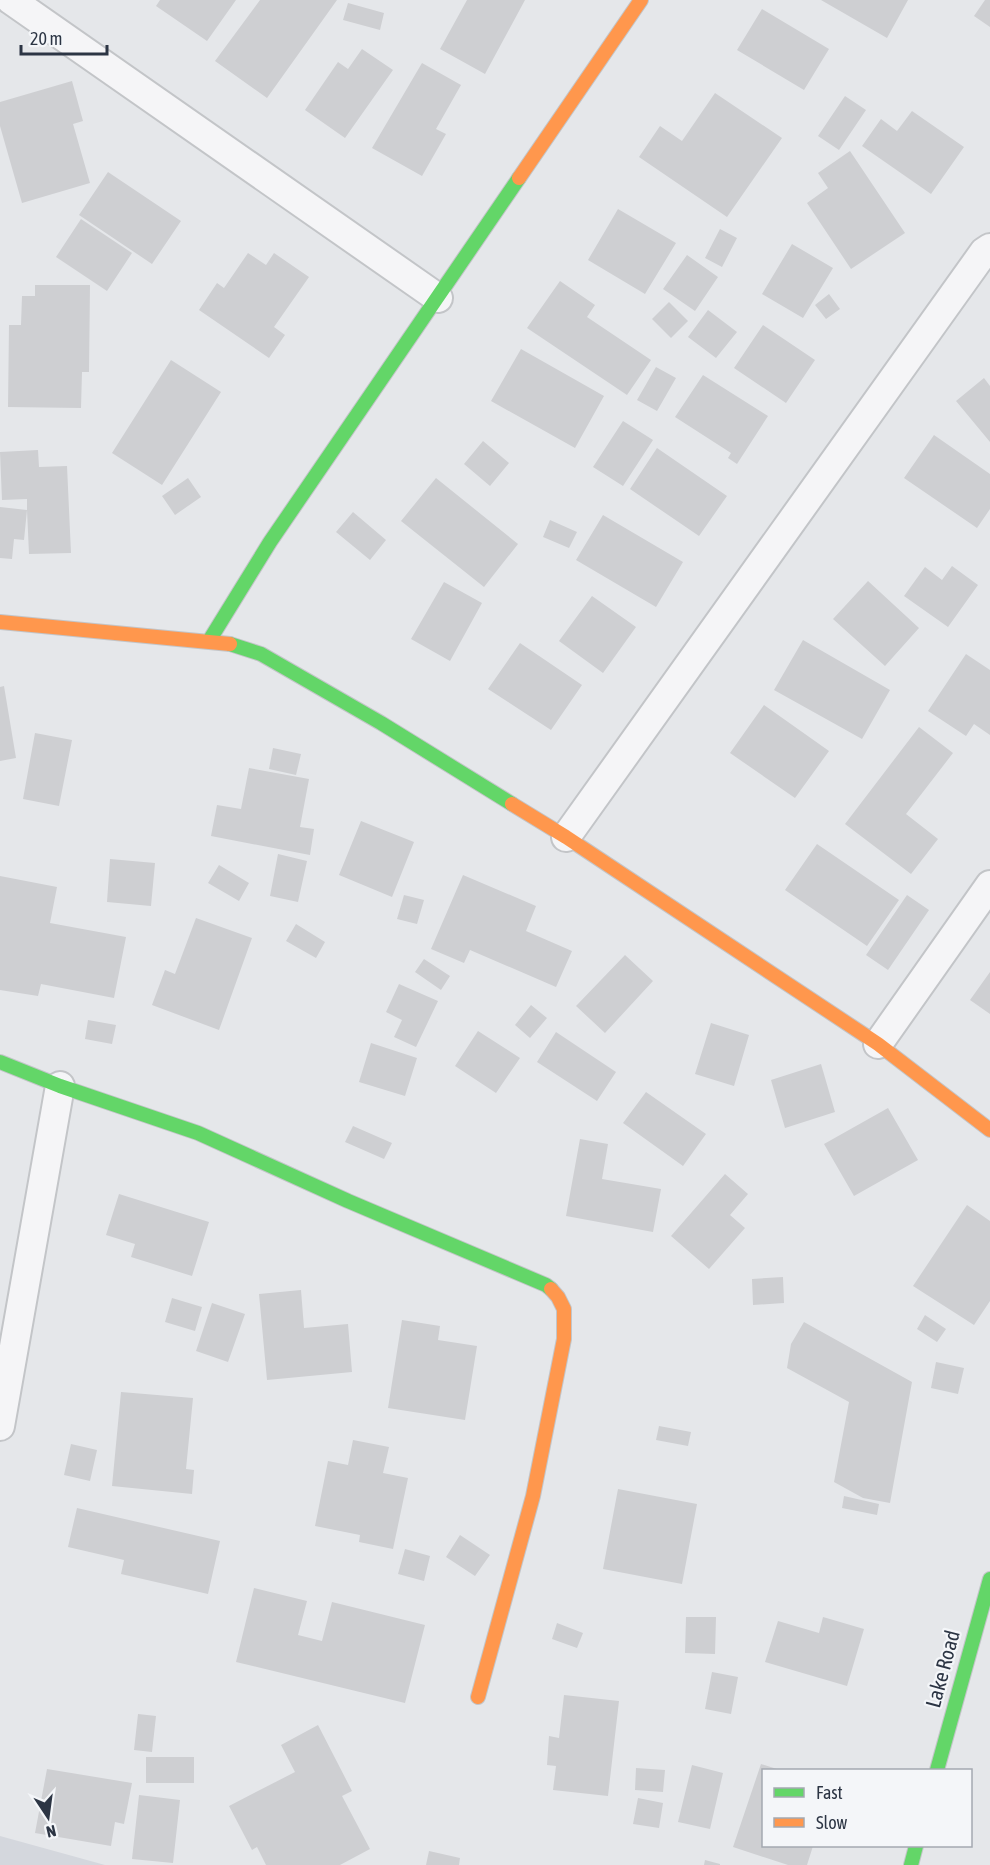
<svg xmlns="http://www.w3.org/2000/svg" width="990" height="1865" font-family="'Asap Condensed',sans-serif">
<style>
.built{fill:#d4d7dd}
.building{fill:#cecfd2}
.lines{fill:none;stroke-linecap:round;stroke-linejoin:round}
.street-casing{stroke:#c3c5c8;stroke-width:32}
.fast-casing{stroke:#c3c5c8;stroke-width:16}
.slow-casing{stroke:#c3c5c8;stroke-width:16}
.street{stroke:#f5f5f7;stroke-width:28}
.fast{stroke:#63d668;stroke-width:14}
.slow{stroke:#ff974d;stroke-width:14}
.labels{text-anchor:middle;stroke-width:4.5;stroke-linejoin:round;paint-order:stroke}
.street-label{font-size:21px;fill:#2c3544;stroke:#f4f6f9}
</style>
<rect width="100%" height="100%" fill="#e5e7ea"/>
<!-- built -->
<path class="built" d="M0,1836L105,1865H0Z"/>
<!-- building -->
<path class="building" d="M160,0H236L207,41L156,6Z
M260,0H337L267,98L215,61Z
M467,0H525L485,74L440,49Z
M821,0H908L887,38Z
M985,0H990V27L974,16Z
M348,3L384,13L380,30L343,20Z
M762,9L829,49L804,90L737,50Z
M362,49L393,70L345,138L305,110L338,62L348,69Z
M422,63L461,85L436,129L446,134L422,176L372,148Z
M72,81L83,121L73,124L90,183L22,203L0,126V102Z
M715,93L782,138L727,217L639,157L660,126L682,141Z
M845,96L866,110L839,150L818,136Z
M912,111L964,147L931,194L862,146L881,119L897,131Z
M850,151L905,233L851,269L807,203L828,188L818,173Z
M108,172L181,221L152,264L79,215Z
M618,209L676,243L645,294L588,260Z
M81,219L132,253L107,291L56,257Z
M720,229L737,238L722,267L705,258Z
M792,244L833,268L803,318L762,294Z
M248,253L266,265L274,253L309,277L274,327L285,335L269,358L199,310L217,283L224,288Z
M687,255L718,277L695,311L663,289Z
M560,281L595,305L587,317L651,360L627,395L527,328Z
M35,285H90L89,372H82L81,408L8,407L9,325H21L22,296H35Z
M829,294L840,309L826,319L815,305Z
M669,302L688,321L671,338L652,319Z
M708,310L737,332L716,358L688,337Z
M763,325L815,360L786,403L734,368Z
M521,349L604,396L575,448L491,401Z
M171,360L221,392L162,485L112,453Z
M656,367L676,378L657,411L637,400Z
M703,375L768,416L737,464L728,458L731,453L675,417Z
M984,378L990,386V442L956,401Z
M623,421L653,440L623,486L593,467Z
M934,435L990,474V509L977,528L904,478Z
M483,441L509,463L490,486L464,464Z
M657,448L727,496L699,536L630,489Z
M38,450L39,467L67,466L71,553L29,554L27,510L24,540L14,539L12,559L0,558V507L27,510V499L2,500L0,452Z
M188,478L201,497L175,515L162,496Z
M436,478L518,544L484,587L401,521Z
M353,512L386,540L370,560L336,532Z
M603,515L683,562L656,607L576,560Z
M550,520L577,532L569,548L543,537Z
M952,566L978,585L948,627L904,596L925,567L942,580Z
M868,581L919,628L885,666L833,619Z
M444,582L482,603L450,661L411,639Z
M592,596L636,627L603,673L559,641Z
M803,640L890,690L862,739L774,690Z
M520,643L582,685L551,730L488,689Z
M966,654L990,670V735L974,724L966,736L928,711Z
M4,686L16,758L0,761V687Z
M764,705L829,751L795,798L730,753Z
M919,727L953,753L906,814L938,839L911,874L845,824Z
M35,733L72,740L59,806L23,799Z
M273,748L301,754L296,775L269,769Z
M249,768L309,779L300,827L314,829L310,855L211,836L217,805L241,809Z
M361,821L414,842L392,897L339,875Z
M817,844L899,900L867,946L785,890Z
M278,854L307,861L298,902L270,896Z
M110,859L155,863L151,906L107,902Z
M219,865L249,883L239,901L208,883Z
M463,875L536,906L526,931L572,951L556,987L470,950L464,963L431,949Z
M0,876L57,887L50,923L126,937L114,998L41,984L38,996L0,990Z
M404,895L424,900L417,924L397,919Z
M907,895L929,910L888,970L866,955Z
M196,918L252,938L219,1030L152,1005L165,970L175,974Z
M296,924L325,942L316,958L286,941Z
M625,955L653,981L605,1033L576,1006Z
M424,959L450,976L441,990L415,972Z
M990,972V1014L970,1000Z
M399,984L438,1001L416,1047L394,1037L402,1020L386,1012Z
M531,1005L547,1018L530,1038L515,1025Z
M88,1020L116,1025L112,1044L85,1039Z
M711,1023L749,1035L734,1086L695,1074Z
M478,1031L520,1058L496,1093L455,1066Z
M556,1032L616,1072L597,1101L537,1062Z
M371,1043L417,1058L405,1096L359,1082Z
M821,1064L835,1112L785,1128L771,1080Z
M646,1092L706,1134L683,1166L623,1123Z
M888,1108L918,1160L854,1196L824,1144Z
M353,1126L392,1143L384,1159L345,1142Z
M580,1139L608,1144L602,1179L661,1189L653,1232L566,1216Z
M725,1174L748,1194L730,1215L745,1228L709,1269L671,1236Z
M119,1194L209,1222L192,1276L131,1257L135,1244L106,1235Z
M967,1205L990,1221V1301L974,1325L913,1286Z
M783,1277L784,1303L753,1305L752,1279Z
M301,1290L304,1328L348,1324L352,1372L267,1380L259,1294Z
M172,1298L202,1307L195,1331L165,1322Z
M212,1303L245,1314L228,1362L196,1351Z
M925,1315L946,1329L937,1342L917,1329Z
M402,1320L440,1326L438,1340L477,1346L465,1420L388,1408Z
M804,1322L912,1382L890,1503L863,1498L834,1482L849,1402L787,1368L791,1344Z
M936,1362L964,1368L958,1394L931,1388Z
M121,1392L193,1398L186,1469L194,1470L192,1494L112,1486Z
M659,1426L691,1432L688,1446L656,1440Z
M353,1440L389,1447L383,1473L408,1478L393,1549L359,1542L360,1535L315,1526L328,1461L348,1465Z
M71,1444L97,1450L90,1481L64,1475Z
M618,1489L697,1504L682,1584L603,1569Z
M844,1496L879,1504L877,1515L842,1508Z
M77,1508L220,1541L208,1594L121,1574L124,1560L68,1547Z
M460,1535L490,1555L475,1576L446,1557Z
M405,1549L430,1556L424,1581L398,1574Z
M254,1588L307,1601L298,1635L322,1641L332,1602L425,1625L405,1703L236,1662Z
M686,1617H716L715,1654L685,1653Z
M823,1617L864,1629L847,1686L765,1662L778,1621L819,1633Z
M557,1623L583,1633L577,1648L552,1639Z
M712,1672L738,1677L731,1714L705,1709Z
M564,1695L619,1701L608,1796L553,1790L556,1766L547,1765L549,1736L559,1738Z
M138,1714L156,1716L152,1752L134,1750Z
M318,1725L352,1791L342,1796L370,1849L340,1865H266L257,1847L252,1850L229,1806L295,1772L281,1745Z
M146,1757H194V1783H146Z
M761,1764L780,1770H764V1846H813L807,1865H788L733,1847Z
M692,1765L723,1773L710,1829L678,1822Z
M636,1768L665,1770L663,1792L635,1790Z
M47,1769L132,1783L124,1824L115,1822L111,1846L35,1833Z
M139,1795L180,1800L173,1863L132,1859Z
M638,1798L663,1803L659,1828L633,1824Z
M429,1851L460,1858L459,1865H426Z
M705,1860L720,1864V1865H704Z"/>
<g class="lines">
<defs>
<path id="street" d="M11,0L438,298
M566,837L984,252L990,248
M878,1044L990,885
M0,1426L60,1086"/>
<path id="fast" d="M209,641L270,542L519,178
M230,644L261,654L381,723L512,804
M0,1062L60,1086L198,1133L348,1201L546,1285L551,1289
M937,1770L990,1579
M911,1865L916,1846"/>
<path id="slow" d="M519,178L641,0
M0,622L230,644
M512,804L566,837L878,1044L990,1130
M478,1697L533,1496L564,1339V1309L558,1297L551,1289"/>
</defs>
<!-- street casing -->
<use href="#street" class="street-casing"/>
<!-- fast casing -->
<use href="#fast" class="fast-casing"/>
<!-- slow casing -->
<use href="#slow" class="slow-casing"/>
<!-- street -->
<use href="#street" class="street"/>
<!-- fast -->
<use href="#fast" class="fast"/>
<!-- slow -->
<use href="#slow" class="slow"/>
</g>
<g class="labels">
<!-- street labels -->
<g class="street-label">
<text transform="translate(943 1669) rotate(-75)" y="7">Lake Road</text>
</g>
</g>
<!-- legend -->
<rect x="762" y="1769" width="210" height="78" fill="#f4f6f9" stroke="#a4a9b1" stroke-width="1.5"/>
<rect x="774" y="1788" width="30" height="9" fill="#63d668" stroke="#a4a9b1" stroke-width="1.5"/>
<text x="816" y="1799" font-size="18" fill="#2c3544">Fast</text>
<rect x="774" y="1818" width="30" height="9" fill="#ff974d" stroke="#a4a9b1" stroke-width="1.5"/>
<text x="816" y="1829" font-size="18" fill="#2c3544">Slow</text>
<!-- north arrow -->
<g transform="translate(48 1817) rotate(167)" stroke="#f4f6f9" stroke-width="4.5" paint-order="stroke">
<path d="M0-4.5L10 22L0 15L-10 22Z" fill="#2c3544"/>
<text y="-9" font-size="16" font-weight="bold" text-anchor="middle" fill="#2c3544">N</text>
</g>
<!-- scale -->
<path d="M21 45v9h86v-9" fill="none" stroke="#2c3544" stroke-width="3"/>
<text x="30" y="45" font-size="18" fill="#2c3544" stroke="#f4f6f9" stroke-width="4.5" paint-order="stroke">20 m</text>
</svg>
